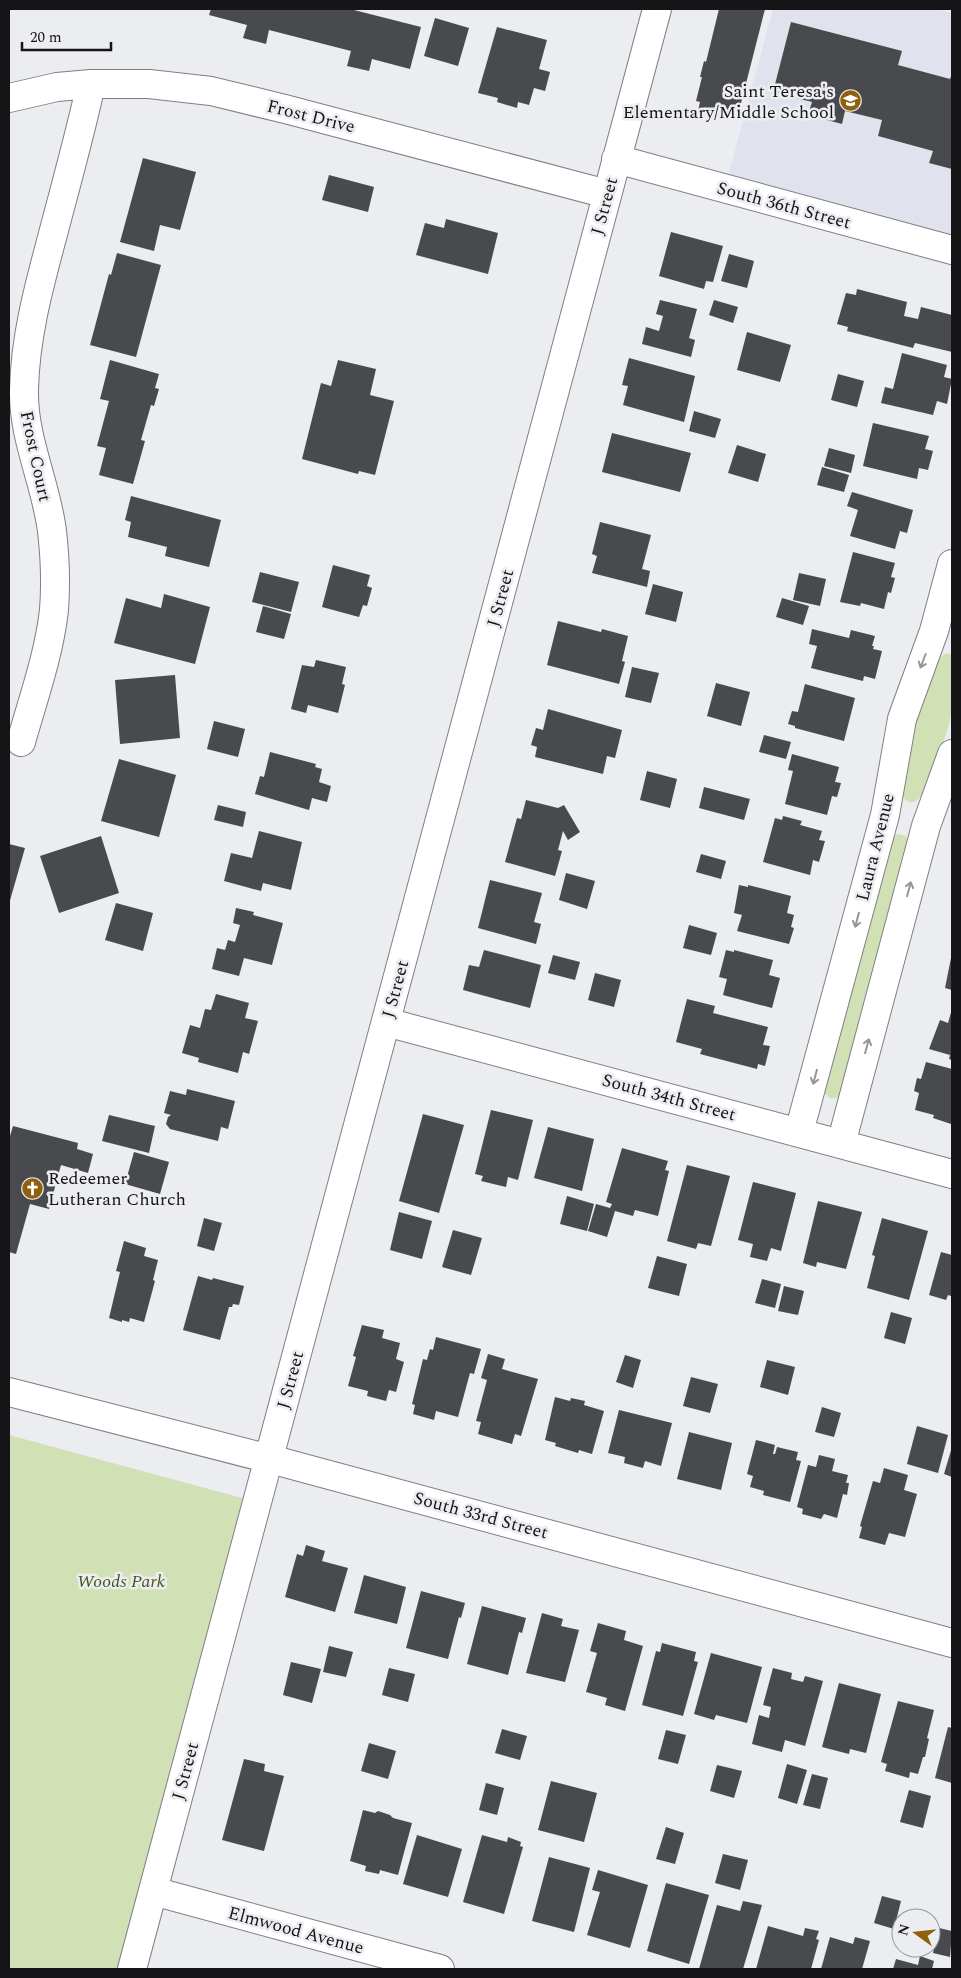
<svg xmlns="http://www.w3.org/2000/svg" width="961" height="1978" font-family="Spectral,serif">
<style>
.built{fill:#e0e3ee}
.green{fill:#d2e0b6}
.building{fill:#494a4d}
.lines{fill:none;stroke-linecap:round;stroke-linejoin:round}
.minor-casing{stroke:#7e7f83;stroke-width:30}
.major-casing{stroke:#7e7f83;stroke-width:30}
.minor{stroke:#fff;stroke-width:28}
.major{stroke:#fff;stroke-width:28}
.oneway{stroke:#969697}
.labels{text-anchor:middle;stroke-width:5;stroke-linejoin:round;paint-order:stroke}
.poi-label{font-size:18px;fill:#151517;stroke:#ecedf1;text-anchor:end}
.street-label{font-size:18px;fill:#151517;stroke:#ecedf1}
.park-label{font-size:18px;font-style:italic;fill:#465618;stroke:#ecedf1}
</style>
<rect width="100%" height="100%" fill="#ecedf1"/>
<!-- built -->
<path class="built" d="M773,9H937L952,13V250L725,188Z"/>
<!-- green -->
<path class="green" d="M946,653L952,655C952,676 954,699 950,720C945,740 931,783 919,798C917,802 913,803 909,802C903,800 903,795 902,790L911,726L935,662Z
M897,834C903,834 907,836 908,842L841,1093L837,1098L831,1099L824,1093V1087L891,841Z
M9,1435L257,1502L132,1969H9Z"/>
<!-- building -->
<path class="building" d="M211,9H350L421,27L410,69L372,59L369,71L347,66L351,51L269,30L266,44L243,38L247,25L209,15Z
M719,9H765L739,111L733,109L730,119L698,111L700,102L696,101L702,77H700L704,61L706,62Z
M435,18L469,28L458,66L424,56Z
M791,22L902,51L898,65L950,79L952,74V169L929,163L933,151L878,136L882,120L845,111L842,124L808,115L812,102L773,92Z
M497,27L547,40L539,69L550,72L545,91L534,88L529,105L518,102L517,108L497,102L498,98L478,93Z
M143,158L196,172L180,230L160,225L154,251L120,242Z
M329,175L374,187L368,212L322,200Z
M446,219L498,233L488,274L416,255L425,223L444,228Z
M671,232L723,246L713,282L706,281L704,289L659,276Z
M117,253L161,265L136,357L90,345L109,274L111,275Z
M729,254L754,261L747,288L721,281Z
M857,289L907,302L904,316L918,319L921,307L952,315V352L915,343L913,348L847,331L848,327L837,324L846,293L856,295Z
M660,300L697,309L689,338L695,340L691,357L642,344L646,327L659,331L663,316L656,314Z
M714,300L738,307L733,323L709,315Z
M747,332L791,345L780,382L737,370Z
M902,353L947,365L944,377L952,379L947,404L937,401L933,415L881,403L885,387L893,389Z
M629,358L695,376L684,422L623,405L628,386L622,385Z
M110,360L159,374L155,388L159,389L154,406L151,405L141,440L145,441L133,484L99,475L106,448L97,446L109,401L100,399Z
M338,360L376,369L370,395L394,401L375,475L359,471L358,474L302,459L321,383L331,386Z
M838,374L864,381L857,407L831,400Z
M694,411L721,419L715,438L689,431Z
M873,423L929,436L925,449L933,451L928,470L919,468L917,479L863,466Z
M612,433L691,453L680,492L602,472Z
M737,445L766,454L758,482L728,473Z
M829,448L855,455L851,473L824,466Z
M822,467L849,475L844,492L817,485Z
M852,492L913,510L907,533L900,531L895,549L850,536L858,510L847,506Z
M131,496L221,520L209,567L165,556L167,547L128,537L131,522L125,520Z
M600,522L651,535L642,569L650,571L647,587L592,573L597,556L592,554Z
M853,552L895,563L891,577L895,578L891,593L888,592L884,609L861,603L860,606L840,602Z
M333,565L370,575L367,586L372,588L367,606L363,605L359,617L322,607Z
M260,572L299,582L291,612L252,602Z
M799,573L826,579L820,606L793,600Z
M653,584L683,592L676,622L645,614Z
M164,594L210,607L195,664L114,643L126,598L161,608Z
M782,598L809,606L803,625L776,617Z
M263,606L291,614L284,639L256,632Z
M558,621L601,632L602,629L628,636L622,661L625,662L619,684L547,665Z
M812,629L849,638L851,630L875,636L872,646H874L873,649L882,651L875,679L864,676L863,681L811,668L817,646L809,644Z
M316,660L346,667L342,684L345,685L338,713L308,705L306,713L291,709L302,665L314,667Z
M632,667L659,673L651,703L625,697Z
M175,675L180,738L120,744L115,680Z
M716,683L750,692L741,726L707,716Z
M805,684L855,698L844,741L795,728V726L788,724L792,711L798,712Z
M548,709L622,730L615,758L607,756L603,774L535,757L537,747L531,745L536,728L543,730Z
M214,721L245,729L238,757L207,749Z
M764,735L791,742L786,759L759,752Z
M270,752L316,764L315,767L322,769L319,782L331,786L327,802L312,798L309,810L255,794L260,776L264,777Z
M792,754L839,767L835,782L841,783L837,797L832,796L827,815L785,804L793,771L788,770Z
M119,759L176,775L159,837L101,821Z
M647,771L677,779L670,808L640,800Z
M704,787L750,799L744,820L699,808Z
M526,800L558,808L564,805L580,832L568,840L563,831L558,850L562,851L555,876L505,862L517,818L521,819Z
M218,805L246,812L243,827L214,820Z
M783,816L802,821L800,825L822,831L819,840L825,841L819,862L813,860L810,875L763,862L775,818L782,820Z
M259,831L302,842L291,890L263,883L261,891L224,881L231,853L252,858Z
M101,836L119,893L59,913L40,856Z
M9,844L25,848L9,904Z
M701,854L726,861L721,879L696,872Z
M566,873L595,881L587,909L559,900Z
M490,880L542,893L534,922L541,924L536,944L478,928Z
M739,885L748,887V885L791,896L787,913L794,915L791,927L794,928L789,944L737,931L742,915L734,913Z
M116,903L153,913L143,951L105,940Z
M236,908L254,912L253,915L283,923L272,965L244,958L239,976L212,969L217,948L225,950L228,940L235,942L240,925L233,923Z
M689,925L717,933L711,955L683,948Z
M484,950L541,965L530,1008L463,990L469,965L479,967Z
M726,950L734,952V950L773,960L769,975L780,978L772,1008L723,995L727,979L719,977Z
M553,955L580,962L575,980L548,973Z
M951,958H952V990L945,988Z
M595,973L621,980L614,1007L588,1000Z
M216,994L249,1003L245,1018L258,1021L249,1054L243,1052L238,1073L198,1062L199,1058L182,1053L190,1025L200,1028L205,1009L211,1010Z
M687,999L715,1006L713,1013L768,1027L763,1045L770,1046L765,1066L758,1064L757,1069L700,1054L702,1049L676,1042Z
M952,1009V1060L949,1059L950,1055L929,1049L940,1020L948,1023Z
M926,1062L952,1069L951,1124L933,1118L934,1115L915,1110L919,1093L914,1091L917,1078L921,1079Z
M187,1089L235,1101L228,1129L221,1127L218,1141L170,1129L166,1124L168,1117L171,1115L164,1113L170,1091L186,1095Z
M491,1110L533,1120L518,1180L508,1177L506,1187L481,1181L483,1176L475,1174Z
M423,1114L464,1125L439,1213L399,1201Z
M109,1115L155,1126L149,1153L102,1141Z
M13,1126L78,1143L77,1149L93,1154L88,1173L61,1165L49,1209L30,1204L16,1254L9,1252V1136H10Z
M548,1127L594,1139L582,1191L534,1178Z
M622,1148L668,1161L665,1170L669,1171L658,1216L635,1210L633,1216L615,1211L607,1237L588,1231L596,1204L610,1208L612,1204L606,1202Z
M134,1152L169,1162L160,1194L125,1184Z
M687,1165L730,1176L711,1246L698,1243L696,1249L667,1241Z
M753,1182L796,1193L781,1251L771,1248L767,1261L750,1257L753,1244L738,1240Z
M567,1196L594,1204L587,1231L560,1224Z
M818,1201L862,1212L846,1269L817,1262L816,1267L803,1263Z
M399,1212L432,1221L422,1259L390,1250Z
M204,1218L222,1223L214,1251L197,1246Z
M882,1218L928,1231L909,1300L867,1288L875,1256L872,1255Z
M453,1230L482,1238L471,1275L442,1267Z
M124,1241L146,1248L144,1256L158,1260L153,1280L155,1281L144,1322L130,1318L129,1322L122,1320V1322L109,1318L120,1272L116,1271Z
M941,1252L952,1255V1291L951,1296L948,1295L946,1300L929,1295Z
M657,1256L687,1264L679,1296L648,1288Z
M198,1276L212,1280L213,1278L244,1286L239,1305L233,1304L232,1307H229L220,1340L183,1330Z
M762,1279L781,1284L775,1308L755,1303Z
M784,1286L804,1291L798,1315L778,1311Z
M891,1312L912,1318L905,1344L884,1338Z
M362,1325L384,1330L382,1338L400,1343L396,1359L404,1362L396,1392L389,1390L386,1401L367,1396L368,1391L348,1386L356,1357L353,1356Z
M436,1337L481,1349L474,1374L470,1373L458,1417L436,1411L434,1420L413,1414L415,1405L412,1404L423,1359L427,1360L430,1349L433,1350Z
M488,1354L505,1359L502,1369L538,1379L521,1436L515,1434L512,1444L478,1434L481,1422L476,1421L487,1380L481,1378Z
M625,1355L641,1360L633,1388L616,1382Z
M767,1360L795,1367L788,1395L760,1387Z
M691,1377L718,1384L710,1413L683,1406Z
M555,1397L570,1401L571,1398L585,1401L584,1405L604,1411L592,1454L579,1450L578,1453L555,1446L556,1443L545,1440Z
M822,1407L841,1413L834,1437L815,1432Z
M619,1410L672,1423L661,1466L645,1461L643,1468L624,1463L625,1457L608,1453Z
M917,1426L948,1435L938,1473L907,1464Z
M689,1432L732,1443L721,1490L677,1479Z
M756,1440L775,1445L773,1454H775L777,1447L798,1452L796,1460L801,1461L790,1502L763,1495L764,1491L750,1487L753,1476L747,1474Z
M952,1447V1477L944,1474Z
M819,1455L835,1459L832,1471L848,1475L846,1483H849L847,1495L843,1494L837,1518L824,1514L821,1519L802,1514L803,1509L797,1507L808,1465L816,1467Z
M884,1468L908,1475L904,1490L917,1494L905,1537L889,1533L885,1545L859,1538L862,1527L860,1526L873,1481L880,1483Z
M306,1545L325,1551L322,1561L348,1568L335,1612L285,1597L297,1554L303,1556Z
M364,1575L406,1587L397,1624L354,1613Z
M421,1591L465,1603L461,1618L459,1617L448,1659L406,1648Z
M482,1606L526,1618L522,1633L519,1632L508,1675L467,1664Z
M542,1613L563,1619L561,1626L579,1630L565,1682L526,1673Z
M598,1623L626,1631L624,1640L643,1646L625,1711L605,1705L607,1698L586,1692L597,1653L590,1651Z
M662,1643L696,1652L694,1661L698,1662L683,1716L642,1705L656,1651L660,1652Z
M329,1646L353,1652L346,1677L323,1672Z
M711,1653L762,1667L747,1723L716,1715L714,1720L694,1714Z
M291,1662L321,1669L312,1703L283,1695Z
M389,1668L415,1674L408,1702L382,1695Z
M773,1668L792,1673L791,1679L803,1682L805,1676L823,1681L805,1746L785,1740L782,1752L752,1744L759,1715L769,1718L771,1707L763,1705Z
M839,1683L881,1694L866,1753L850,1749L849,1754L822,1747Z
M898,1701L934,1710L927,1738L929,1739L925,1757H923L918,1774L910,1772L909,1778L885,1771L887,1764L881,1762Z
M948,1727L952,1728V1783L935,1778Z
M502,1729L527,1736L520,1760L495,1753Z
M666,1730L686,1735L678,1764L658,1759Z
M369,1743L396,1751L388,1779L361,1771Z
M244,1759L265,1764L264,1771L284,1776L264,1851L222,1840Z
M787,1764L807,1770L797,1804L778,1798Z
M717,1765L742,1771L734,1798L710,1791Z
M812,1774L828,1778L820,1809L803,1805Z
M551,1781L597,1793L584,1842L538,1830Z
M486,1783L504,1788L497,1815L479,1810Z
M909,1790L931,1796L923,1828L900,1822Z
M363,1810L375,1813L378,1811L390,1815L393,1818L412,1823L398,1875L380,1870L379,1874L365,1871L366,1866L350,1861Z
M666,1827L684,1833L675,1864L656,1859Z
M417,1835L462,1849L448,1897L403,1884Z
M482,1835L507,1842L508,1837L521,1842L520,1846L523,1847L504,1914L463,1902Z
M723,1854L748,1860L740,1890L715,1883Z
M549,1857L590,1868L574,1932L532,1921Z
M598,1870L648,1885L630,1948L587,1935L600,1892L592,1890Z
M666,1883L709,1895L689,1964L647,1951Z
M882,1896L901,1901L894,1929L874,1923Z
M743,1901L762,1905L743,1969H699L717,1905L740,1911Z
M768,1926L803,1936L805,1928L819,1931L816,1939L819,1940L811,1969H756Z
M939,1928L952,1931L950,1957L933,1953Z
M830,1937L853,1944L855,1937L870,1941L862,1969H821Z
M920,1956L934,1961L932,1969H893L896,1959L918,1965Z"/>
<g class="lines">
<defs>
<path id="minor" d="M9,98L57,87L91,84H149L211,91L285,109L607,194
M616,159L952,250
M21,742C33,699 49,655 54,610C56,584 55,557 52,531C46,483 23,439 24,390C25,337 39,286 53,234C66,184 80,135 91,84
M386,1022L952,1174
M799,1132L885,815L902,719L934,631L952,564
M841,1144L926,826L952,754
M153,1891L440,1969
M132,1969L657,9"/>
<path id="major" d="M9,1392L270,1459L952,1643"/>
</defs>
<!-- minor casing -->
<use href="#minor" class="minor-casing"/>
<!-- major casing -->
<use href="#major" class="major-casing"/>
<!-- minor -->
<use href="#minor" class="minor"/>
<!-- major -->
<use href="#major" class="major"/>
</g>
<!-- one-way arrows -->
<defs><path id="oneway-shaft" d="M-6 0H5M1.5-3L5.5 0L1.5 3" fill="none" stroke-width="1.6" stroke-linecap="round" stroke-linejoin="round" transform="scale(1.25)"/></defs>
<g class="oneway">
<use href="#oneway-shaft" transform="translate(923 661) rotate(111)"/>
<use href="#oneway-shaft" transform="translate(909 889) rotate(-75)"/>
<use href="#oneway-shaft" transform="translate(857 920) rotate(105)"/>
<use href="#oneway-shaft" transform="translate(867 1046) rotate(-75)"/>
<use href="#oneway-shaft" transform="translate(815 1077) rotate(105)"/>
</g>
<!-- icons -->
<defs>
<symbol id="school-disc" viewBox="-11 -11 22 22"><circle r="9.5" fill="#91600e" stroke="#ecedf1"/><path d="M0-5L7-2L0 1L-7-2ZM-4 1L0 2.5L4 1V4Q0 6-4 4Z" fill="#fff"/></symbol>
<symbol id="church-disc" viewBox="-11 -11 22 22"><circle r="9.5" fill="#91600e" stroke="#ecedf1"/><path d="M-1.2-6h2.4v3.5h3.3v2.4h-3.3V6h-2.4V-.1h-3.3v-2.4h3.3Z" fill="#fff"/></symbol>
</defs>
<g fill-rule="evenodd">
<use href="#school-disc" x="838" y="88" width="25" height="25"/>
<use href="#church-disc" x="20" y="1176" width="25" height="25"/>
</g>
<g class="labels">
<!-- poi labels -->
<g class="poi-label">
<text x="834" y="97">Saint Teresa's<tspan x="834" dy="21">Elementary/Middle School</tspan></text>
<text x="48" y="1184" text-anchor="start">Redeemer<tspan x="48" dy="21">Lutheran Church</tspan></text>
</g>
<!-- street labels -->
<g class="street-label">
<text transform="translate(311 116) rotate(14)" y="6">Frost Drive</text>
<text transform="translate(784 205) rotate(15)" y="6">South 36th Street</text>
<text transform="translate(604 206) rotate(-75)" y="6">J Street</text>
<text transform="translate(36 456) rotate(78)" y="6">Frost Court</text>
<text transform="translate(500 598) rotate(-75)" y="6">J Street</text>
<text transform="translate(875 847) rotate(-76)" y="6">Laura Avenue</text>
<text transform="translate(395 989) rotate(-75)" y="6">J Street</text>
<text transform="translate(669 1097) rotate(15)" y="6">South 34th Street</text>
<text transform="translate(290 1380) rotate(-75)" y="6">J Street</text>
<text transform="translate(481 1515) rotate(15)" y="6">South 33rd Street</text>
<text transform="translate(185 1771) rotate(-75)" y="6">J Street</text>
<text transform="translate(296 1930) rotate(15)" y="6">Elmwood Avenue</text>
</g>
<!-- park labels -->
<g class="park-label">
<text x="121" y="1587">Woods Park</text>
</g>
</g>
<!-- border -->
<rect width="961" height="1978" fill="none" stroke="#151517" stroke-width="20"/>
<!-- north arrow -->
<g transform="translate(916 1933) rotate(285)"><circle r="24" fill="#ecedf1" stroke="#96979a"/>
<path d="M0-4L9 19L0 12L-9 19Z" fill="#91600e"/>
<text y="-8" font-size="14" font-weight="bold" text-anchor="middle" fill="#151517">N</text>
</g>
<!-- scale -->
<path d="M22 42v8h89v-8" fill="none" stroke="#151517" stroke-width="2.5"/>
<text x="30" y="42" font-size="15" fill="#151517" stroke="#ecedf1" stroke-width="4" paint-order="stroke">20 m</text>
</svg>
